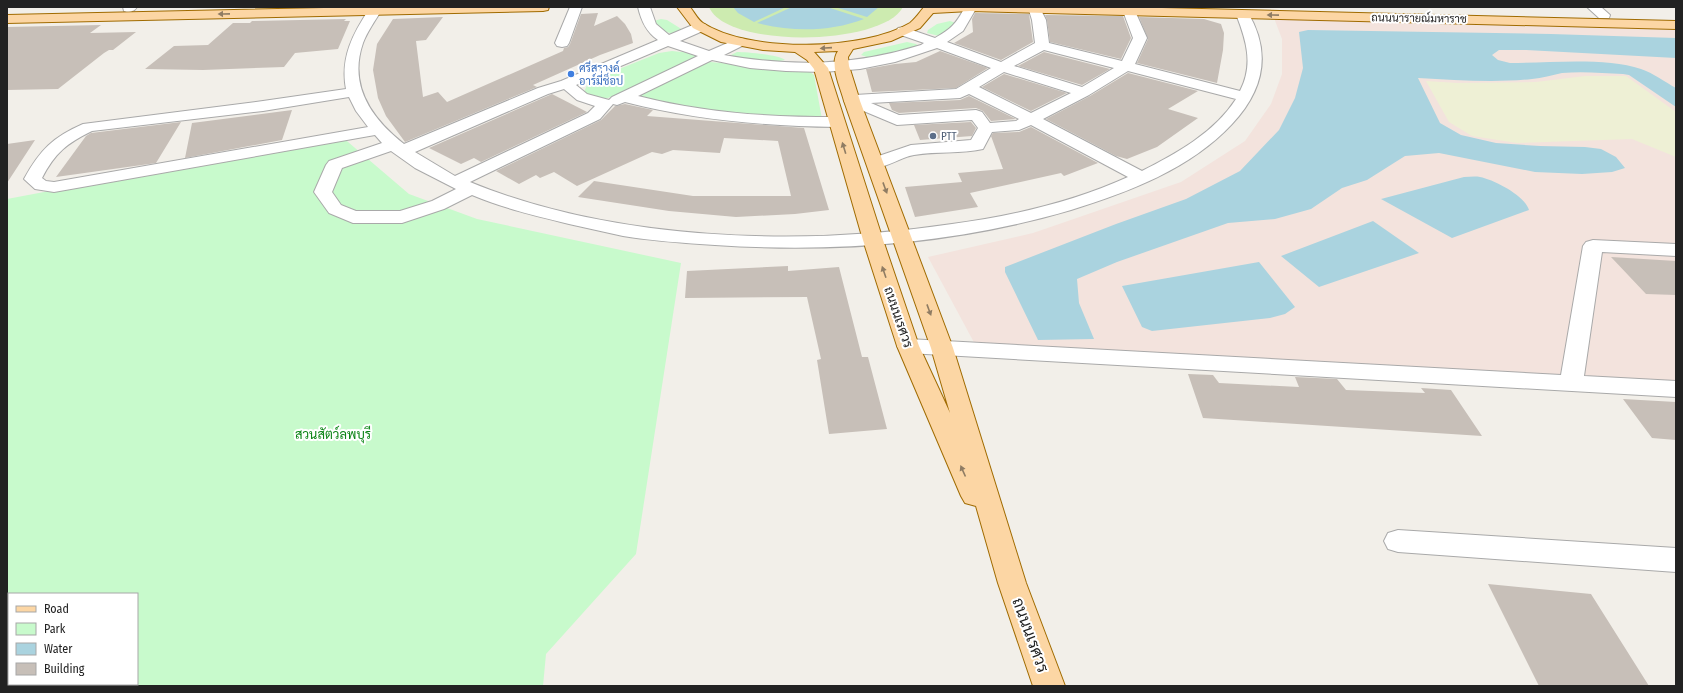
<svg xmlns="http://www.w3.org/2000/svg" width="1683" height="693" font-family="'Fira Sans Condensed',Sarabun,sans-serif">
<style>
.military{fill:#f3e3dd}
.farmland{fill:#eef0d5}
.grass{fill:#cdebb0}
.park{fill:#c8facc;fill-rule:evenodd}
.water{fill:#aad3df}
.building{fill:#c7bfb8}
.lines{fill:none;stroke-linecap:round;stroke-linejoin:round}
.minor-casing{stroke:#a9a9a9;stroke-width:2}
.major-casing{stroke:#a06b00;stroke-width:2}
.minor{fill:#fff;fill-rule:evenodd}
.major{fill:#fcd6a4;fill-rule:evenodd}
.oneway{fill:#8f7c63}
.shop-dot{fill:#3f7fe0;stroke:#fff;stroke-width:1.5}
.service-dot{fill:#5c6f8a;stroke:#fff;stroke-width:1.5}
.labels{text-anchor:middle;stroke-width:4;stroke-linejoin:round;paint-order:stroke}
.far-street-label{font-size:11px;fill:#222;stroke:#fff}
.far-shop-label{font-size:11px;fill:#366cbe;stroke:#fff;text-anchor:start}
.far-service-label{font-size:11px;fill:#4e5e75;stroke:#fff;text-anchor:start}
.street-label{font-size:13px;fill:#222;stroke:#fff}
.park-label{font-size:13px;fill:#0c8416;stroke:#fff}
.near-street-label{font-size:16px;fill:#222;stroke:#fff}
</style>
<rect width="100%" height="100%" fill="#f2efe9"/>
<!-- military -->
<path class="military" d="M1274,18L1676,29V383L977,348L928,257L1033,233L1181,182L1245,141L1271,104L1282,74V39Z"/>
<!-- farmland -->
<path class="farmland" d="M1585,76H1626L1676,112V157L1632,139L1517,143L1472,136L1449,122L1426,81L1457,83L1536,82Z"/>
<!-- grass -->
<path class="grass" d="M709,7H903C883,46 726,49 709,7Z"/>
<!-- park -->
<path class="park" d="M661,19L667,20L683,30L674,34L666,32L654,21Z
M950,21L959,24L939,36L927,33L928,30L937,24Z
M907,42L916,44L920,47L870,58L861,55L864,52Z
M672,51L691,53L696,57L690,64L608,98H593L584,92L589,81L659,53Z
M737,52C746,52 780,55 785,60L775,62L734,57L731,55Z
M710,62L809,71L814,75L822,119L697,111L633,96L699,65Z
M341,136L409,194L477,219L681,263L636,554L546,654L543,686H7V199ZM9,594H137V684H9Z"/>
<!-- water -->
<path class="water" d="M733,7H786L754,22L738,13Z
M792,7H827L864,19C830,32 792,32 757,23Z
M835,7H879L867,17Z
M1308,30L1551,34L1676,38V58L1526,50H1499L1492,55L1498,60L1510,63C1548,63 1606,57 1641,69C1653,73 1665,82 1676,88V107L1629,75L1623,74C1603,73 1582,71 1562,73C1552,75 1542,78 1532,79C1495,83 1455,80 1418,78L1440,123L1461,135L1496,143L1540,146L1585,147L1601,149L1616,157L1625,168L1612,172L1582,174L1535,172L1439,153L1405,156L1367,180L1342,188L1311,209L1275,219L1228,223L1117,262L1077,279L1079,303L1094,339L1038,340L1005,272V267L1116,224L1186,199L1240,171L1279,130L1295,98L1303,68L1299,32Z
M1464,177C1469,177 1475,176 1480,177C1495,180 1525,196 1529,210L1452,238L1381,199Z
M1373,221L1419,253L1319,287L1281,256Z
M1259,262L1295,307L1285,314L1270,318L1152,331L1142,327L1122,286Z"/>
<!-- building -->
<path class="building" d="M598,13L594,26L617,16L625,24L631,34L633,43L600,55L533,85L537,87L405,142L386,116L378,98L373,70L377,44L393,19L443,17L426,40L416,41L423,97L438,92L447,102L563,51L564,48L568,47L570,44L581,14Z
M975,13L1029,14L1033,42L1001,60L954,43L973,32L972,19Z
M1045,15L1123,16L1131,38L1121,59L1050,42L1047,20Z
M1139,17L1204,19L1221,24L1224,33L1223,50L1217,83L1137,63L1148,39Z
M346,19L344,21H350L338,49L295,53L284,67L203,70L145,69L174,46L208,45L233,23H250L252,21Z
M101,25L90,33L136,32L113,50H109L104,53L58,89L7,90V27Z
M940,51L988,68L956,88L872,92L866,69L895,64L916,62Z
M1044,52L1110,69L1082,85L1018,66Z
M1128,73L1198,91L1168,109L1198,118L1157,147L1127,159L1116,156L1046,119L1090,96Z
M1004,74L1067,93L1031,111L982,87Z
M552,94L587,112L481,162L474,158L461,164L429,148Z
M969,96L1016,119L991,121L983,111L976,108L899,113L892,110L889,103L960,100Z
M625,104L653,110L647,116L804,128L829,210L795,214L736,217L669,211L578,197L594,181L693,196H791L778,141L724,138L720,153L673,150L662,154L652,152L577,186L554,172L540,178L536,175L519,184L496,171L601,120L615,106Z
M292,110L282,140L185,158L192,123Z
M181,122L156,163L56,177L86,136L91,133Z
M971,122L976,128L972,136L920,140L914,125Z
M1031,127L1098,163L1064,176L1061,173L970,193L978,207L915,217L905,187L962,182L958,173L1003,169L991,136L993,133L1019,132Z
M35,140L7,183V144Z
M1611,257L1676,261V295L1646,294Z
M788,266V271L839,267L862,357H868L887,429L829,434L817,360L821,359L807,297L685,298L687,271Z
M1188,374L1213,375L1219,383L1299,387L1295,377L1337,379L1346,390L1425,393L1421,388L1451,390L1482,436L1203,418Z
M1623,399L1676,402V440L1652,438Z
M1488,584L1591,594L1649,686H1539Z"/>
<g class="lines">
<defs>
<path id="minor" d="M123,7H137C134,12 130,12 124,11Z
M375,7L380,8L381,11C375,21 367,32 363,43C348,86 372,119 404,144L538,88L561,81L658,40C646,32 641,20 638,7H650L656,24L669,35L695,24H705L707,27L705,30L680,41L709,51L739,38L744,39L746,42L744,45L724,55C792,67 854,66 921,45L924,43L898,34L896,31L898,28L903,27L935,38C951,29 956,24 965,7H977L963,31L947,42L1001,62L1035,43L1032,20L1028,7L1040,8L1046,20L1049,43L1122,61L1133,38L1123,11L1124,8H1134L1135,11L1147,38L1135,64L1240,91C1254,64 1246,40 1236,14L1237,11H1247C1272,52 1264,90 1232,124C1190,169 1129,192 1071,210C956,244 834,253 715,245C684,243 653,241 623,236C605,232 587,228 569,224C536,216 503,208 472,195L444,209L402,223H353L329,213L314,192L326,165L329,161L382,143L375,135L54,192L35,189L24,179C40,150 53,137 83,124L263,101L346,89C340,58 353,33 370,8ZM668,46L698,56L612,97L609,100L587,94L576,85ZM937,48L991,68L956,89L855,95L847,98L844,101L847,104L897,125L972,120L978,128L971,140L911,145L870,159L868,163L870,167C885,170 900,157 914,155C937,151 961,154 983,149L992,132L1019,130L1031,125L1128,177C1073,202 1012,216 952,224C800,247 613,241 470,182L600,119L613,104L617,105L625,102C695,120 764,126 836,127L842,125L844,122L842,119L836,117C769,117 703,113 638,96L712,60L750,68L786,71L823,72L860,69L895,62ZM1044,50L1114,68L1082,87L1014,66ZM1128,71L1236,99C1214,133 1177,153 1142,171L1043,119L1089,95ZM1004,72L1071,93L1031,113L979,87ZM564,89L577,100L595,106L588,113L455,176L415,152L548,94ZM969,94L1019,119L1016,121L990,123L982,112L976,110L899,115L871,103L960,98ZM349,97L356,111L368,127L54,182L46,181L42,178C55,153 67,143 92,131L263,111ZM391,151L415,168L456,189L432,201L400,211H356L341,205L332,192L342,168Z
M570,7H582L569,43L567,46L562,47L557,46L555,43Z
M1587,7H1601L1610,15L1609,18H1599Z
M1593,240L1676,244V256L1602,252L1584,376L1676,381V397L908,353L900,351L897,346L900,341L908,339L1561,375L1583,246L1586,242Z
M1398,530L1676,548V572L1398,552L1388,549L1384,541L1388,533Z"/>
<path id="major" d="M371,7H549L548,10L543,11L7,23V15Z
M677,7H690C694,12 698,20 703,23C749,53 863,51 910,23C915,19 920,12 924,7H1122L1676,21V29L970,11L933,13L920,28L891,41L853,49L848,57L849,66L860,101L953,348L1026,583L1065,686H1033L998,583L976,506L965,503L961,496L897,346L863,240L814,69L807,60L795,52L763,50L721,42L693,28ZM838,51C829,64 840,86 844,101L931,348L950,413L919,346L883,240L828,68L814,52Z"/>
</defs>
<!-- minor casing -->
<use href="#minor" class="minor-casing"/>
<!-- major casing -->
<use href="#major" class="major-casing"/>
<!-- minor -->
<use href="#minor" class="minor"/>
<!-- major -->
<use href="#major" class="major"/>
</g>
<!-- one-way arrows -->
<defs><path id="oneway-solid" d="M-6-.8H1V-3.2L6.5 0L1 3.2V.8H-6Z"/></defs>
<g class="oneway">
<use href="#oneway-solid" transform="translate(224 14) rotate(179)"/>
<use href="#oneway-solid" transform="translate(1273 15) rotate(-179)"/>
<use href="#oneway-solid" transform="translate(826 48) rotate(176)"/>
<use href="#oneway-solid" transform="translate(844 148) rotate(-107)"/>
<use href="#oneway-solid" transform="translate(885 188) rotate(70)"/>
<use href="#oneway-solid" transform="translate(884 272) rotate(-109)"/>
<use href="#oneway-solid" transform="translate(929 310) rotate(70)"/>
<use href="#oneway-solid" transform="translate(963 471) rotate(-114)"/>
</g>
<!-- markers -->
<circle class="shop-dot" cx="571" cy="74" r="4"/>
<circle class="service-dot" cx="933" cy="136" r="4"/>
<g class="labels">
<!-- far-street labels -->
<g class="far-street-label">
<text transform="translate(1419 18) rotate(1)" y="4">ถนนนารายณ์มหาราช</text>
</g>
<!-- far-shop labels -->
<g class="far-shop-label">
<text x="579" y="72">ศรีสุรางค์<tspan x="579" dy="13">อาร์มี่ช็อป</tspan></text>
</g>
<!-- far-service labels -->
<g class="far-service-label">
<text x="941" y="140">PTT</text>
</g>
<!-- street labels -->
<g class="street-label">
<text transform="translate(899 317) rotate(71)" y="5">ถนนนเรศวร</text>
</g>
<!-- park labels -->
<g class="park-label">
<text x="333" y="439">สวนสัตว์ลพบุรี</text>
</g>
<!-- near-street labels -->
<g class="near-street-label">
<text transform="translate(1031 635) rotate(70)" y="6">ถนนนเรศวร</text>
</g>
</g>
<!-- border -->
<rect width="1683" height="693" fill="none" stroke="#222222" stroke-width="16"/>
<!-- legend -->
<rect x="8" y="593" width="130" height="92" fill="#ffffff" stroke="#a7a7a7"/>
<rect x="16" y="606" width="20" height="6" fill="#fcd6a4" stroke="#a7a7a7"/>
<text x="44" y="613" font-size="12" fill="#222222">Road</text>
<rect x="16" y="623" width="20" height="12" fill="#c8facc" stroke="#a7a7a7"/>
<text x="44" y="633" font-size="12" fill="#222222">Park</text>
<rect x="16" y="643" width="20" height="12" fill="#aad3df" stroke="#a7a7a7"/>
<text x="44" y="653" font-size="12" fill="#222222">Water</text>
<rect x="16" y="663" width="20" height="12" fill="#c7bfb8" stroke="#a7a7a7"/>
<text x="44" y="673" font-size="12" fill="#222222">Building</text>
</svg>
